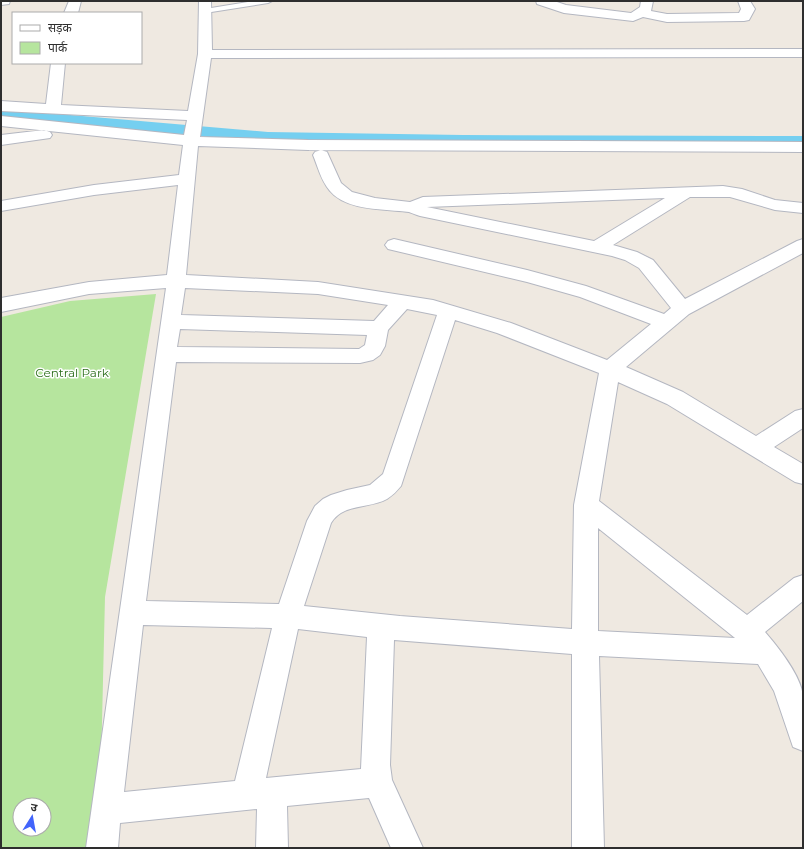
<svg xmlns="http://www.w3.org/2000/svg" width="804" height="849" font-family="Montserrat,'Noto Sans Devanagari',sans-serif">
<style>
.green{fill:#b6e59e;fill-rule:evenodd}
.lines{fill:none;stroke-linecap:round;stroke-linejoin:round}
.canal{fill:#75cff0;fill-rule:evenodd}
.lane-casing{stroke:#b4b7c1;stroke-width:2}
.street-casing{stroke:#b4b7c1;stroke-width:2}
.lane{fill:#fff;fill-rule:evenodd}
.street{fill:#fff;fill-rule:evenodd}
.labels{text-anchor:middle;stroke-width:3;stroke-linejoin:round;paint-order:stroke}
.park-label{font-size:12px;fill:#2c6e1b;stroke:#fff}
</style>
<rect width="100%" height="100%" fill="#efe9e1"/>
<!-- green -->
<path class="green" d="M156,294L105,597L99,848H1V317L70,301ZM20,805H44V829H20Z"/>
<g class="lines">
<!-- canal -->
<path class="canal" d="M1,109L268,132L463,135L803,136V146L463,145L268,142L1,119Z"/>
<defs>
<path id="lane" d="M254,1H272L268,3L205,13L201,11L205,9Z"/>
<path id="street" d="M1,1H10L9,4L1,5Z
M69,1H81L78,13H64Z
M199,1H211L212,50L803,49V57L211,58L200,137L308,140L803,142V152L308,150L198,146L186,275L318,282L433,300L511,323L607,360L651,324L580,297L527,282L388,249L385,245L388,241L394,239L527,270L586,286L664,314L671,308L639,268L625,260L612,256L420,216C416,215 412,213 409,212C386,209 346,211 330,191C321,181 318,167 313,155L315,152L321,150L327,152L341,183L352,192L375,198L410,202L423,197L723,186L742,189L775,200L803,203V213L775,210L730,197H690L613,245L637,252L653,260L685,299L797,241L803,239V253L689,314L626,367L683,392L756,436L795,411L803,409V428L774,447L803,464V484L795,482L667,404L618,382L599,501L747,615L794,578L803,575V601L765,632C778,647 801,676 803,696C804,714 803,733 803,751L793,747L774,691L758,664L599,656L604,848H572V654L394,640L390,765L392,780L423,848H391L369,798L287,806L288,848H256L257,809L120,823L118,848H86L166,288L89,294L1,312V298L89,282L167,275L178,185L94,195L1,211V201L94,185L179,175L183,145L1,126V116L184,135L187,120L1,111V101L46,104L51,63H65L61,105L188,111L198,54ZM665,198L594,241L427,207ZM185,288L318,294L388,305L374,321L181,315ZM407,309L437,315L383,474L370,485L347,490L331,495L323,499L315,506L307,521L279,604L146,601L176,362L360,363L373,360L380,355L385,346L388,330ZM455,320L497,333L599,373L574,505L572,629L400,616L304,606L331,523C343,503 369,509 387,499C393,495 397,491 401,486ZM180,329L367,335L365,345L359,349L177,347ZM598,528L735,638L598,631ZM143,625L272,628L235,781L124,792ZM298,629L367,637L361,769L266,778Z
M536,1H554L566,5L631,13L640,7L641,1H653L651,11L667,14L739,13L741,9L738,1H750L755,9L749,20L744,21L667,22L643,17L633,21L564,13L537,4Z
M44,130L50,132L52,135L50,138L1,145V135Z"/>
</defs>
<!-- lane casing -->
<use href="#lane" class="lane-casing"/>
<!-- street casing -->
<use href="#street" class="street-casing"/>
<!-- lane -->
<use href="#lane" class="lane"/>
<!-- street -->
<use href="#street" class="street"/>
</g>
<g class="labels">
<!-- park labels -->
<g class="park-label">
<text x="72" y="377">Central Park</text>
</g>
</g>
<!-- border -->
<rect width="804" height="849" fill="none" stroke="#2e2e2e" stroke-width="4"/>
<!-- legend -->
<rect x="12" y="12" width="130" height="52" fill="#ffffff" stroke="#ababab"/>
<rect x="20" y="25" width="20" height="6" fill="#ffffff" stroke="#ababab"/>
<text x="48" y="32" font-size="12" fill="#2e2e2e">सड़क</text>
<rect x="20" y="42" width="20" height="12" fill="#b6e59e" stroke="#ababab"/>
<text x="48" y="52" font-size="12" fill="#2e2e2e">पार्क</text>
<!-- north arrow -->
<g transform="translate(32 817) rotate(11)"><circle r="19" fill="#ffffff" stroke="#ababab"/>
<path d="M0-3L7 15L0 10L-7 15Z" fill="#4264fb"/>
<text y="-6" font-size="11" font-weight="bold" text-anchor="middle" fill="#2e2e2e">उ</text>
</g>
</svg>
